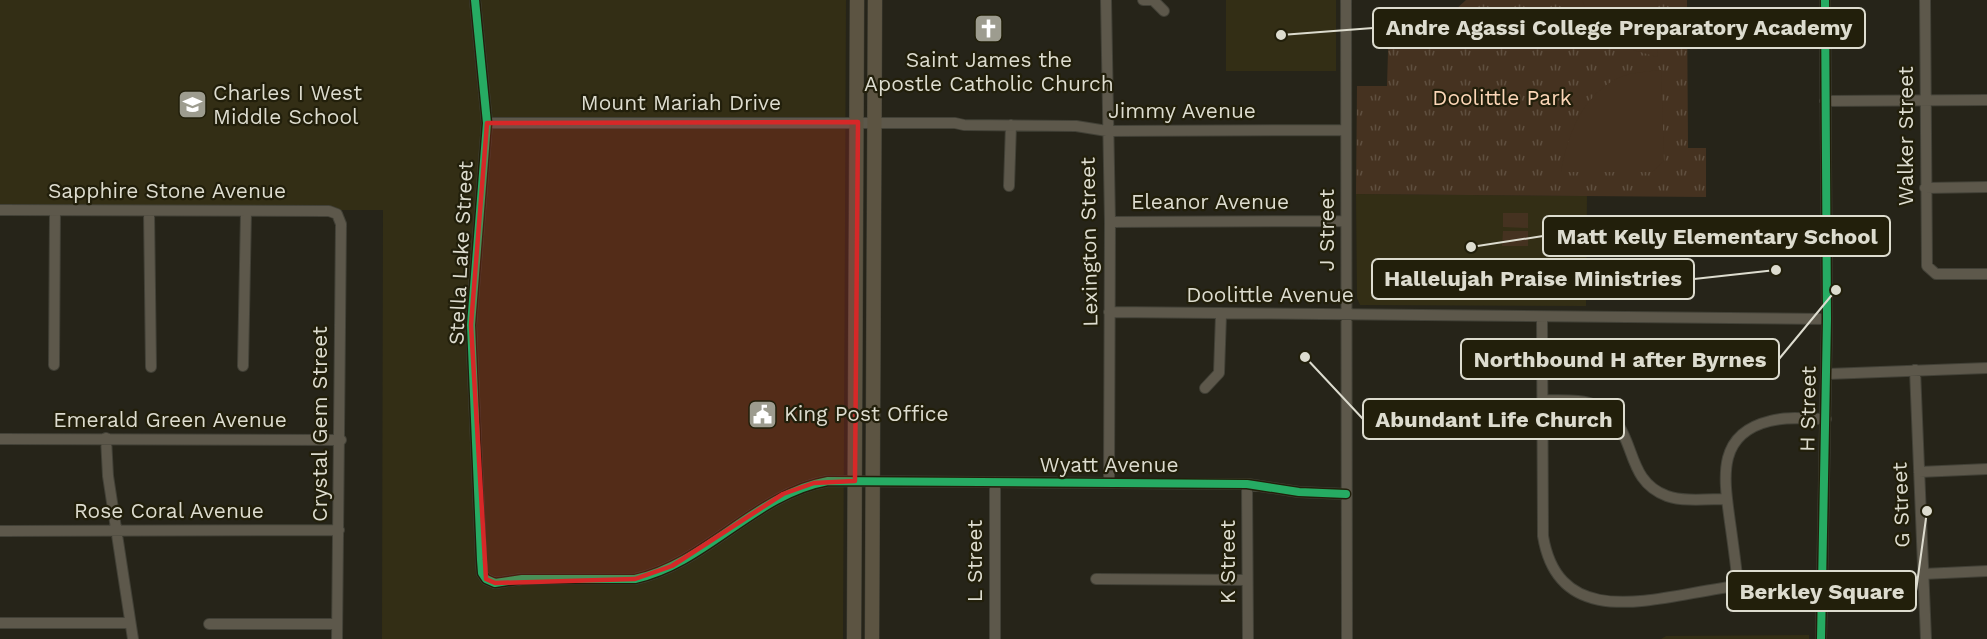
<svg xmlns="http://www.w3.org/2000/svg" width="1987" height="639" font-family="'Work Sans',sans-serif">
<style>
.built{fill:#332e15}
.park{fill:url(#park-tufts)}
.pitch{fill:#453220}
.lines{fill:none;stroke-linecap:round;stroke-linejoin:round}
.minor-casing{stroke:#424137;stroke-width:12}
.major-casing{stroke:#424137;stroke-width:15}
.minor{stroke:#5d584b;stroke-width:10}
.major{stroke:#5c5442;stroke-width:14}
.cycleway-casing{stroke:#221f0b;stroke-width:11}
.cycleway{stroke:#26ab63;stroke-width:8}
.marked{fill:#d62828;fill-opacity:0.2;stroke:#d62828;stroke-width:4.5;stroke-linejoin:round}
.labels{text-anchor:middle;stroke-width:4.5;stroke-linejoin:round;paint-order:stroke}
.poi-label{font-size:21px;fill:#dddccf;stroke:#221f0b;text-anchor:start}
.park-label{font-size:21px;fill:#fcd6b7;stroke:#221f0b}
.street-label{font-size:21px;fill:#dddccf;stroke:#221f0b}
.leader{fill:none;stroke:#dddccf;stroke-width:2}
.callout-dot{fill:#dddccf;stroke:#221f0b;stroke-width:2}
.callout{fill:#221f0b;stroke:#dddccf;stroke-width:2}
.callout-label{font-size:22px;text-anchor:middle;font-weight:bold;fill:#dddccf}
</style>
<defs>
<pattern id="park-tufts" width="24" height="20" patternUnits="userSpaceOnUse" patternTransform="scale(1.5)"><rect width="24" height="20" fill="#453220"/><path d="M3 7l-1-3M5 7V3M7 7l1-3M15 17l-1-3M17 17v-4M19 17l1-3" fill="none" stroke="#5f4f3f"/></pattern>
</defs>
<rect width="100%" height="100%" fill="#262419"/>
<!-- built -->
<path class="built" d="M0,0H846L843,639H382L383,210H0Z
M1226,0H1336V71H1226Z
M1356,194L1587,196L1586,306L1360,305L1357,298Z
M1809,635V639H1661L1666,636Z"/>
<!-- park -->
<path class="park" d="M1466,0H1687L1688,148H1706V197L1356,194L1357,86H1387L1389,18L1393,11L1401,7L1413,14L1427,11H1454Z"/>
<!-- pitch -->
<path class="pitch" d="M1582,0H1658L1657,57C1617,45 1598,42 1582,0Z
M1661,70L1664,161L1652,172H1561C1568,131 1586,87 1629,74C1639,72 1651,71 1661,70Z
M1503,213H1528V228L1503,227Z
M1503,231H1528V246H1502Z"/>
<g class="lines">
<defs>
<path id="minor" d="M475,0L487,123L471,325L481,560L482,573L486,579L495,583L522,579H635C707,563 755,494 828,481L1247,484L1299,492L1346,494
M1106,0L1110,222L1109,483
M1143,0H1153L1164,11
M1346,0L1347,639
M1925,0L1927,266L1936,274H1987
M1825,101L1987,100
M487,123H955L964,125L1076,126L1107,131L1346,130
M1009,186L1011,125
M1925,188L1987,187
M0,210L329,211L337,214L341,224L337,639
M149,211L151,367
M1110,222L1346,221
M1109,312L1827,319
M1542,317L1543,536C1560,639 1669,592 1739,586C1766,584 1794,586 1822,586
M54,365L55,211
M243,366L246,212
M1915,370L1926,639
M1827,374L1987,368
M1205,388L1219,373L1221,315
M1542,400C1559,401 1582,398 1597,406C1640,428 1621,479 1667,496C1684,502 1709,499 1727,499
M106,438L108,476L133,639
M0,439L341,440
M1919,472L1987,469
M995,482V639
M1247,484L1248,639
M0,531L339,530
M1923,574L1987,571
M1096,579L1247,580
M1738,586C1736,564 1733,543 1730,522C1724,478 1716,434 1770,421C1787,416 1808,419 1826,419
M0,623H130
M209,624H337
M1821,639L1827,319L1825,0"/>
<path id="major" d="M854,639L857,0
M872,639L875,0"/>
</defs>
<!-- minor casing -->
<use href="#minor" class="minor-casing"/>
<!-- major casing -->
<use href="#major" class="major-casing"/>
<!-- minor -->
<use href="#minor" class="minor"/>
<!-- major -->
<use href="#major" class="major"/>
<defs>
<path id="cycleway" d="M475,0L487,123L471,325L481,560L482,573L486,579L495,583L522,579H635C707,563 755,494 828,481L1247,484L1299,492L1346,494
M1821,639L1827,319L1825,0"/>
</defs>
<!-- cycleway casing -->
<use href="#cycleway" class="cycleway-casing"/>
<!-- cycleway -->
<use href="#cycleway" class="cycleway"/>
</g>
<!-- marked area -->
<path class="marked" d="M858,122L855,481L814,483L783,494L672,566L635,579L495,583L486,579L471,325L487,123Z"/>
<!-- icons -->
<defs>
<symbol id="church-square" viewBox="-11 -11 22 22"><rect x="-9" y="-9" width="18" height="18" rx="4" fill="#9d9c8f" stroke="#221f0b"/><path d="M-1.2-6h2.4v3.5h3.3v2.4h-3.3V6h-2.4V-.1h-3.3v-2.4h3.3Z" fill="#fff"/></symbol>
<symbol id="school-square" viewBox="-11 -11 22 22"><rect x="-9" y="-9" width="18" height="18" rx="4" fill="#9d9c8f" stroke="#221f0b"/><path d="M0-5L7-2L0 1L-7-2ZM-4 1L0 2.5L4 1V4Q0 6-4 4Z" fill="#fff"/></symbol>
<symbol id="civic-square" viewBox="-11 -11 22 22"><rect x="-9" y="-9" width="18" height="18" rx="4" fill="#9d9c8f" stroke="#221f0b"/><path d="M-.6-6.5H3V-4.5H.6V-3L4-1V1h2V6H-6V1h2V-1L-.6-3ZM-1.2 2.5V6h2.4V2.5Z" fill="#fff"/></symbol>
</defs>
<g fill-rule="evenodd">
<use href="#church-square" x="972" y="12" width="33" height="33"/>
<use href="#school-square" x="176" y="88" width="33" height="33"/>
<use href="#civic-square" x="746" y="398" width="33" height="33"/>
</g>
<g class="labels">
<!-- poi labels -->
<g class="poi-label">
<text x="989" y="67" text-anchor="middle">Saint James the<tspan x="989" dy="24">Apostle Catholic Church</tspan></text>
<text x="213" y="100">Charles I West<tspan x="213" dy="24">Middle School</tspan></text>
<text x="784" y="421">King Post Office</text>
</g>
<!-- park labels -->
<g class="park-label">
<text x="1502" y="105">Doolittle Park</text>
</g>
<!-- street labels -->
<g class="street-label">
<text x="681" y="110">Mount Mariah Drive</text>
<text x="1182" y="118">Jimmy Avenue</text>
<text transform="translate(1906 136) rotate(-90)" y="7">Walker Street</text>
<text x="167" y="198">Sapphire Stone Avenue</text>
<text x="1210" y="209">Eleanor Avenue</text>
<text transform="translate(1327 230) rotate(-90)" y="7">J Street</text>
<text transform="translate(1089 242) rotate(-91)" y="7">Lexington Street</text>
<text transform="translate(461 253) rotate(-87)" y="7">Stella Lake Street</text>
<text x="1270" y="302">Doolittle Avenue</text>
<text transform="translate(1808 409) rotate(-89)" y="7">H Street</text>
<text x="170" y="427">Emerald Green Avenue</text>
<text transform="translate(320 424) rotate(-90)" y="7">Crystal Gem Street</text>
<text x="1109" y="472">Wyatt Avenue</text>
<text transform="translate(1901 505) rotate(-92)" y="7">G Street</text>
<text x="169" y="518">Rose Coral Avenue</text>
<text transform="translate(975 561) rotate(-90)" y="7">L Street</text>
<text transform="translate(1228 562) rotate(-90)" y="7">K Street</text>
</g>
</g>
<!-- callouts -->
<path class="leader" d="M1281 35L1373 28M1471 247L1543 236M1776 270L1694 279M1836 290L1779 359M1305 357L1363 419M1927 511L1916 591"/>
<g class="callout-dot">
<circle cx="1281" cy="35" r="6"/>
<circle cx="1471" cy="247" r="6"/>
<circle cx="1776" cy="270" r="6"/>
<circle cx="1836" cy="290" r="6"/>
<circle cx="1305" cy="357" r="6"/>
<circle cx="1927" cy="511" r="6"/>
</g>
<g class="callout">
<rect x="1373" y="8" width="492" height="40" rx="6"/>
<rect x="1543" y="216" width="347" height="40" rx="6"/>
<rect x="1372" y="259" width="322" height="40" rx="6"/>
<rect x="1461" y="339" width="318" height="40" rx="6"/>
<rect x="1363" y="399" width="261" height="40" rx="6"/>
<rect x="1727" y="571" width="189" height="40" rx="6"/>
</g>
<g class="callout-label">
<text x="1619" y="35">Andre Agassi College Preparatory Academy</text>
<text x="1717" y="244">Matt Kelly Elementary School</text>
<text x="1533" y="286">Hallelujah Praise Ministries</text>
<text x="1620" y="367">Northbound H after Byrnes</text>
<text x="1494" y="427">Abundant Life Church</text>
<text x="1822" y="599">Berkley Square</text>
</g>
</svg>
